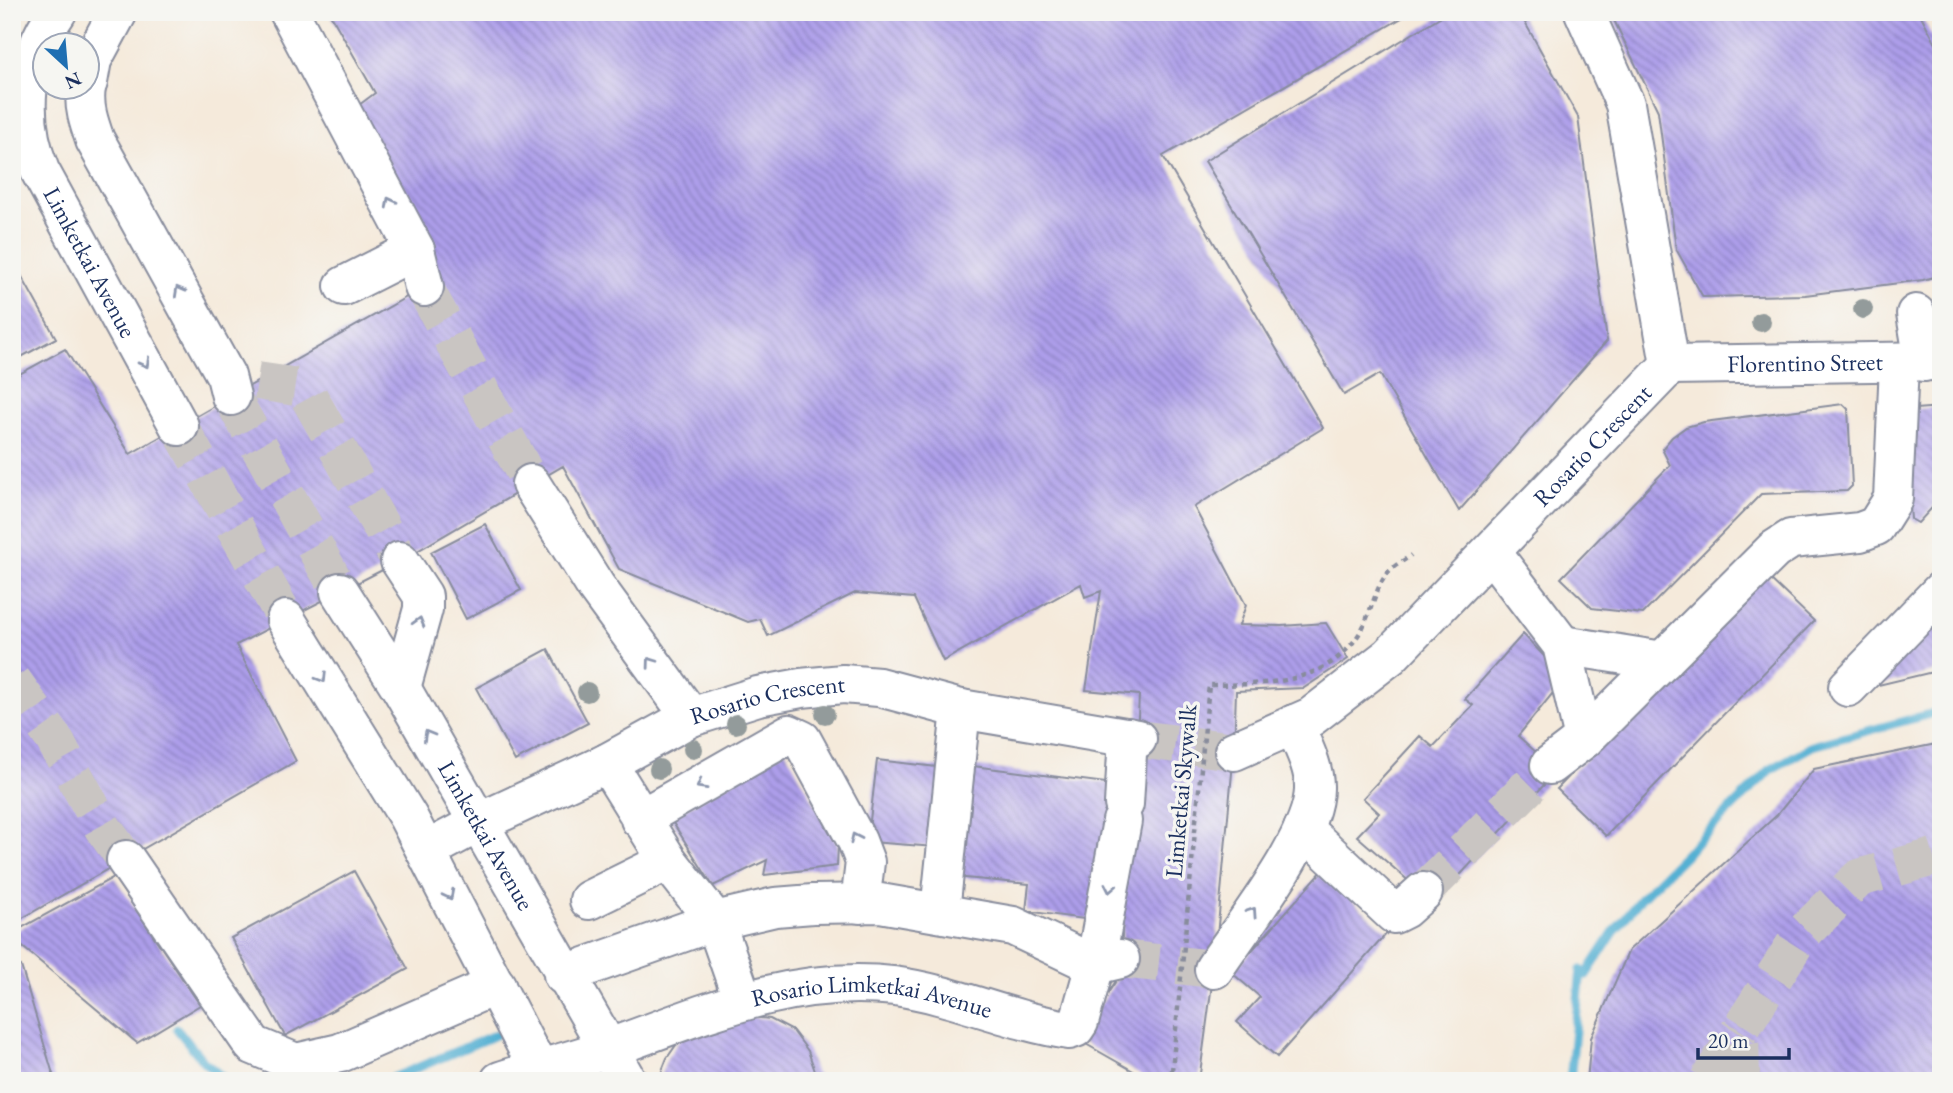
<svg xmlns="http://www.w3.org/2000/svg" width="1953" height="1093" font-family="'EB Garamond',serif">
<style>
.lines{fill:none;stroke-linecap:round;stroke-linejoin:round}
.stream{stroke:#55b0d3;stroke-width:9}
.building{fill:url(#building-back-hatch)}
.minor-tunnel{stroke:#c9c5c2;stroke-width:38;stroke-dasharray:38 19;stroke-linecap:butt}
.minor-casing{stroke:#888c9c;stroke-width:42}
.path{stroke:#888c9c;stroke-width:4.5;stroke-dasharray:5 5;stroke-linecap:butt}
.minor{stroke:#fff;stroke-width:38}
.path-bridge{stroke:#888c9c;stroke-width:4.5;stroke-dasharray:5 5;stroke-linecap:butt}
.tree{fill:#939b9b}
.oneway{stroke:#8d97ae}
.labels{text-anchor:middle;stroke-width:7;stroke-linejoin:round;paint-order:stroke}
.street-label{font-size:24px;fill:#1b2f5e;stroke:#f6f6f2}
</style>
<defs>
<pattern id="building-back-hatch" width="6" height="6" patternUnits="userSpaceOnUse" patternTransform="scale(1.75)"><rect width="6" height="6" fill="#ad9eea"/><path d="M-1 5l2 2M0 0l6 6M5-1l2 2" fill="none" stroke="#8c81c1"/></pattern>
</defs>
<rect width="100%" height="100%" fill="#f6f6f2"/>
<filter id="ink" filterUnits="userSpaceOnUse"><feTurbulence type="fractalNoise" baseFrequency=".0143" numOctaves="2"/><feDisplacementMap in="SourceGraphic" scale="14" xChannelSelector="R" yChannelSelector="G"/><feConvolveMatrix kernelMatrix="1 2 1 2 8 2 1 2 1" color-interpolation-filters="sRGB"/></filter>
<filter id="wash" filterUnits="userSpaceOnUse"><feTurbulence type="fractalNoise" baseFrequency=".00686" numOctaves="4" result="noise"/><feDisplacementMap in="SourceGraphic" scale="28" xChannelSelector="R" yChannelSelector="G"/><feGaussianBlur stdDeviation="1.57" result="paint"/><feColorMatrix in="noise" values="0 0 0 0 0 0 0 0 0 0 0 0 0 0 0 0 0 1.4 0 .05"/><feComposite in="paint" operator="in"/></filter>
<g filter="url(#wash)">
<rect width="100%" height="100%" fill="#f5eadb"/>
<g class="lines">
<!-- stream -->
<path class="stream" d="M177,1029L204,1062L227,1081
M386,1081L502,1032
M1570,1081L1581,970L1586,975L1614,932L1641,898L1770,770L1812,746L1941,711"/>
</g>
<g id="blocks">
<!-- building -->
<path class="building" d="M329,12H1412L1163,156L1323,428L1194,507L1246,605L1239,625L1281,626L1326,623L1348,659L1304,688L1236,691L1234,751L1214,969L1199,1081H1151L1077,1039L1116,981L1121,959L1127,823L1137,739L1139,695L1086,690L1101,591L1085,597L1081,584L943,661L914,598L855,593L768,636L760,619L748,622L619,569L563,466L400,561L236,645L296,761L12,924V378L65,349L130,454L424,287L351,111L375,93Z
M1448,12H1519L1578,117L1607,341L1459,511L1380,374L1344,395L1205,161Z
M1610,12H1919L1941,53V275L1923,280L1805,295L1703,297L1676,249L1658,111Z
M12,259L56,338L12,362Z
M1843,404L1848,409L1852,486L1847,491L1761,494L1643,614L1592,608L1561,578L1670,465L1662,449L1672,437L1686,427L1704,422Z
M1941,407V498L1918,523L1911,519L1902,410Z
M485,524L521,590L466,619L431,552Z
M1765,574L1814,621L1606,836L1557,789Z
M1941,595V670L1841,694Z
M1523,634L1565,678L1518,736L1557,771L1434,903L1357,836L1379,813L1363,798L1420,736L1433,747L1473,705L1465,699Z
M548,649L588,723L515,761L476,688Z
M1941,743V1081H1587L1591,1038L1629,950L1777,815L1814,769Z
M785,750L838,845L837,866L764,875L767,860L713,886L670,818Z
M877,760L945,768L935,847L871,842L868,838Z
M965,765L1122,785L1098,921L1026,911L1029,884L955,877Z
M1330,862L1351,900L1388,932L1277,1057L1237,1022L1260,997L1232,973Z
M354,871L408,969L285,1036L231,938Z
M114,877L200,1005L137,1043L12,938V933Z
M21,966L55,1081H12V968Z
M741,1016L770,1019L793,1031L808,1051L816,1074L829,1081H658L667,1058L681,1038Z"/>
</g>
</g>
<g filter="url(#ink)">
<use href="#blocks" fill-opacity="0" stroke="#888c9c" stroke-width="2"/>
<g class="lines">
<!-- minor-tunnel -->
<path class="minor-tunnel" d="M424,287L531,484
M257,381L297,387L309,397L400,561
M231,396L340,592
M179,426L286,620
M12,680L54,739L103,828L126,860
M1137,739L1234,751
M1423,892L1550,765
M1121,959L1214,969
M1708,1081L1740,1030
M1741,1081L1740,1030L1800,936L1859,878L1941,855"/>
<defs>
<g id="minor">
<path id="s1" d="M57,12C23,61 18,117 40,171L179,426"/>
<path d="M289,12L415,250L424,287"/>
<path d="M88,82L92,60L118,12"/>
<path d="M86,88C83,106 89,123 95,140L226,376L231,396"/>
<path d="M344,286L415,250"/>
<path d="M1916,314L1924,362"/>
<path id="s2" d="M1670,365L1941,361"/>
<path d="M531,484L596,587L691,717"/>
<path d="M1492,553L1562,645L1584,739"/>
<path d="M400,561L423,596V609L401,688"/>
<path id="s3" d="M340,592L401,688L627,1081"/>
<path d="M286,620L408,817L528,1049L549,1081"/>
<path d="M1562,645L1663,661"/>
<path d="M1848,687L1941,591"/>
<path id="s4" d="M1234,751L1311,717L1390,656L1670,365L1625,104L1584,12"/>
<path d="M607,763L668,861L715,921L743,1001"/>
<path d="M1550,765L1584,739L1774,550L1791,539L1860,532L1876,526L1893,499L1899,364"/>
<path d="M1124,804L1128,737"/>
<path d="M640,819L789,734L802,740L857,841L865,862L860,904"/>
<path d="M1303,829L1394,914L1404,909L1423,892"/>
<path id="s5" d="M426,851L478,823L607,763L691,717L758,696L801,688L843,684L879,687L961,709L1137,739"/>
<path d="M126,860L253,1045L296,1063L340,1053L496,985"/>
<path d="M589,900L668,861"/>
<path d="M940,912L961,709"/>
<path d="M1120,959L1095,965L1122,821"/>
<path d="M1214,969C1242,926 1316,835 1314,786C1314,765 1301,743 1294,724"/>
<path id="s6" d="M500,1081C537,1069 575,1060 612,1047C704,1014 793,974 894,986C954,994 1009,1021 1069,1030L1075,1028L1079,1022L1095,965L1013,926L880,903L813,904L775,907L715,921L563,975"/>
</g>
</defs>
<!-- minor casing -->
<use href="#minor" class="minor-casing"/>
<!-- path -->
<path class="path" d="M1088,1081L1091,1075"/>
<!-- minor -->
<use href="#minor" class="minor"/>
<!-- path-bridge -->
<path class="path-bridge" d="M1171,1081L1209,685C1265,684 1330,686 1362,629C1371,612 1375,590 1386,575C1391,567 1404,561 1411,555"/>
</g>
<!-- trees -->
<g class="tree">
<circle cx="1863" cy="309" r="10"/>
<circle cx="1761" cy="322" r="10"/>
<circle cx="587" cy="692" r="10"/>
<circle cx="825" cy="714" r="10"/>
<circle cx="736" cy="724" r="10"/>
<circle cx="693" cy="749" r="10"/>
<circle cx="659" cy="769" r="10"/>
</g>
<!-- one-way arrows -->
<defs><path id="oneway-chevron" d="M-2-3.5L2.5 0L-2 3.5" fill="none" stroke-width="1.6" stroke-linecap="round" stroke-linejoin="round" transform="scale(1.75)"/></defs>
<g class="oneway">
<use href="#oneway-chevron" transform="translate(390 202) rotate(-118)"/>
<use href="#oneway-chevron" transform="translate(179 291) rotate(-119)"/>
<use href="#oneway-chevron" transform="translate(145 363) rotate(61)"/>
<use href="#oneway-chevron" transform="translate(419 622) rotate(-74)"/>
<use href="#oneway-chevron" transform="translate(651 662) rotate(-126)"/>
<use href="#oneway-chevron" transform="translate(322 678) rotate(58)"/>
<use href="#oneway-chevron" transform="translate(428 735) rotate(-120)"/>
<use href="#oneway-chevron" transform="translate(701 785) rotate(150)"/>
<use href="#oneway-chevron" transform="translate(855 838) rotate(-115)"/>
<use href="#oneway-chevron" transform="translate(1110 888) rotate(101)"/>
<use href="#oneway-chevron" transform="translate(449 895) rotate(63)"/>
<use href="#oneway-chevron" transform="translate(1252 912) rotate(-56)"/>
</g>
</g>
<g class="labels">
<!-- street labels -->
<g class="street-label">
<text dy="8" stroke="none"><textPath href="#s1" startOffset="271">Limketkai Avenue</textPath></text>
<text dy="8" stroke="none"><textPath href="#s2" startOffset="135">Florentino Street</textPath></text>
<text dy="8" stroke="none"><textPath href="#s4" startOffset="476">Rosario Crescent</textPath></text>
<text dy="8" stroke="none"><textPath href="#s5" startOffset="376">Rosario Crescent</textPath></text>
<text transform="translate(1181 791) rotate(-85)" y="8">Limketkai Skywalk</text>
<text dy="8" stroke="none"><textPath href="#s3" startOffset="284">Limketkai Avenue</textPath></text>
<text dy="8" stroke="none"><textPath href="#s6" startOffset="387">Rosario Limketkai Avenue</textPath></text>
</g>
</g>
<!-- margin -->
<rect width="1953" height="1093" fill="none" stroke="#f6f6f2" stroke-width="42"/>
<!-- north arrow -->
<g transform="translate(66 66) rotate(154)"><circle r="33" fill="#f6f6f2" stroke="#9ea6b7" stroke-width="2"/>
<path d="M0-5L12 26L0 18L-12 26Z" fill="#1f6fb2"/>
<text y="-10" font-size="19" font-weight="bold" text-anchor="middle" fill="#1b2f5e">N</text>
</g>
<!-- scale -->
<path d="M1698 1048v10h91v-10" fill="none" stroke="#1b2f5e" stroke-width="3.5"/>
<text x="1708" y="1048" font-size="21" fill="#1b2f5e" stroke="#f6f6f2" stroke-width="5" paint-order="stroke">20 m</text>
</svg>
